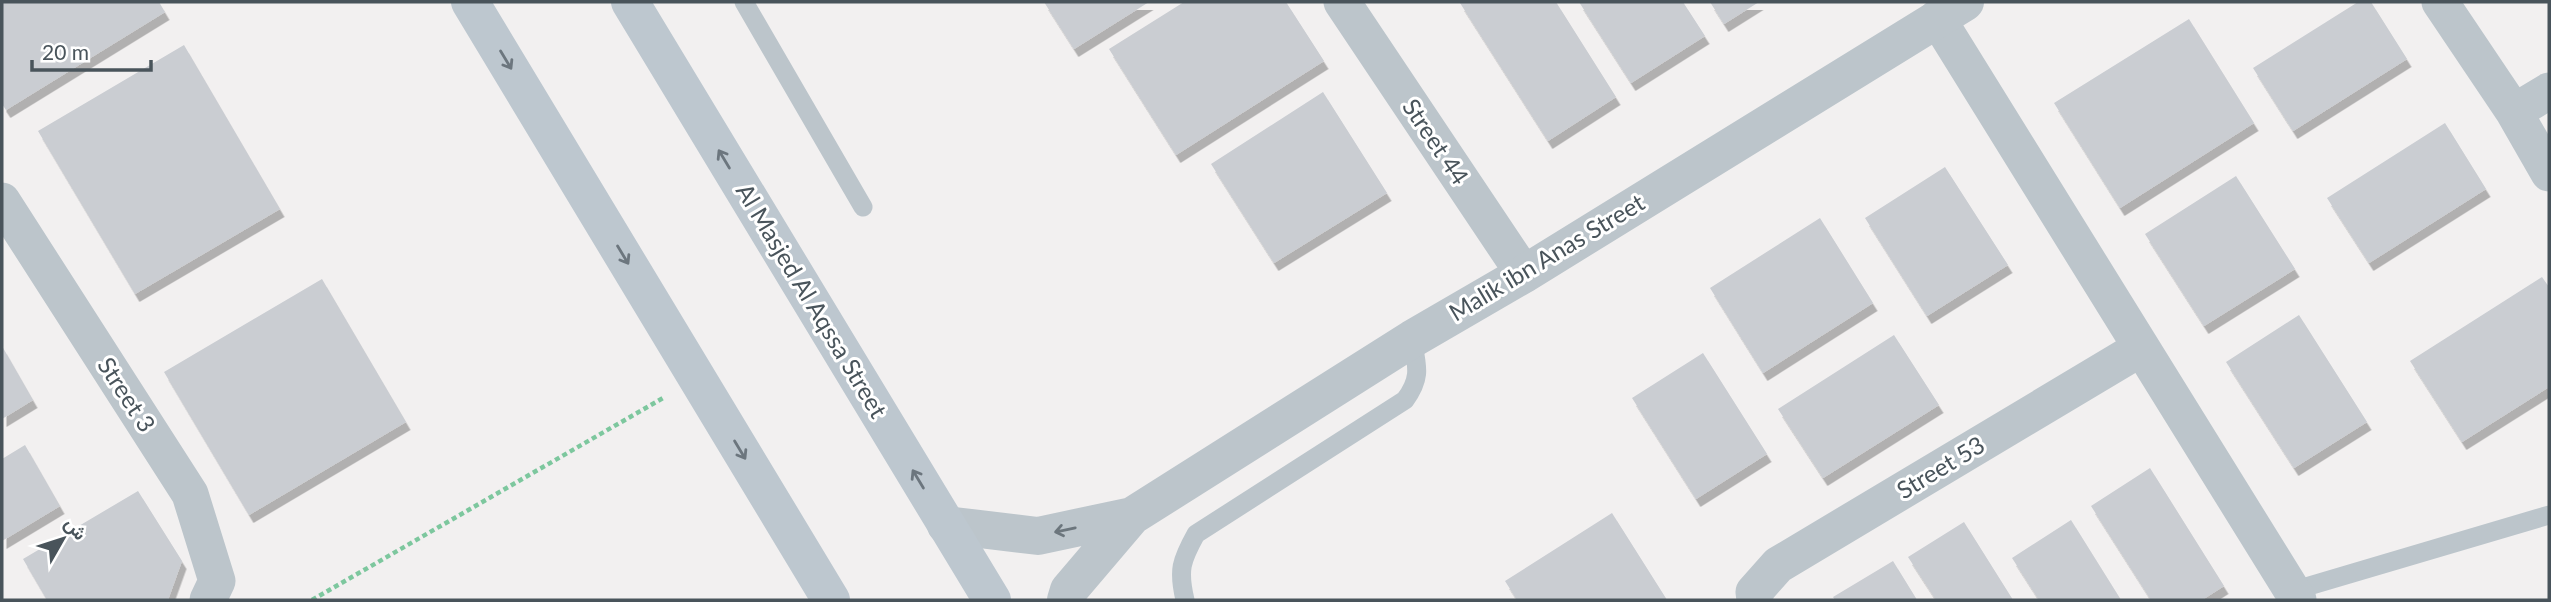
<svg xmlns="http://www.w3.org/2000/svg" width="2551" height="602" font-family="Lato,Vazirmatn,sans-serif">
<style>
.building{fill:#cacdd2;filter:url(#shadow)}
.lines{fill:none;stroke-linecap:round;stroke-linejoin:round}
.path{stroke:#7dc79e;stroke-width:4.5;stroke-dasharray:5 3.5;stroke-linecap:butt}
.service{stroke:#bcc5cb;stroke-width:19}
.minor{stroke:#bcc5cb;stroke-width:37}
.tertiary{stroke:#bcc5cb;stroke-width:38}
.secondary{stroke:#bdc7cf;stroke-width:38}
.oneway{stroke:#6c767e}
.oneway2{stroke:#6c767d}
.labels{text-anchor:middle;stroke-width:6;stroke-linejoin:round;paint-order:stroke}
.street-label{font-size:24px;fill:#49545b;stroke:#fff}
</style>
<defs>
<filter id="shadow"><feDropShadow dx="4.5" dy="8" stdDeviation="0" flood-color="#0004"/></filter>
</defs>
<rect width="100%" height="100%" fill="#f2f0f0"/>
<!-- building -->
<path class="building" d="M2,2H159L165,12L6,110L2,104Z
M1044,2H1149L1074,49Z
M1184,2H1286L1324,61L1176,155L1109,49Z
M1463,2H1556L1616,97L1548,141L1460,3Z
M1579,2H1683L1705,36L1631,83Z
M1710,2H1759L1724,24Z
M2358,2H2371L2407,59L2293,131L2253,68Z
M2189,19L2254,123L2120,208L2054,103Z
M184,45L280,209L135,294L38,131Z
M1323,92L1387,193L1274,263L1211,164Z
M2445,123L2486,189L2369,263L2327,198Z
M1945,167L2008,265L1927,316L1865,218Z
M2236,176L2295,269L2204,326L2145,234Z
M1820,218L1873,303L1763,373L1710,288Z
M2542,277L2549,287V387L2462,442L2410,361Z
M322,279L406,422L249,515L164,372Z
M2299,315L2367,422L2294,468L2226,362Z
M1894,335L1939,405L1823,478L1778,409Z
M2,346L33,400L2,419Z
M1703,353L1767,454L1696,499L1632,398Z
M25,445L60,506L2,541V459Z
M2150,468L2224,586L2202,600H2151L2091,506Z
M138,491L182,561L168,600H47L23,559Z
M1612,513L1667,600H1517L1505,581Z
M2071,520L2121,600H2039L2012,558Z
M1964,522L2013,600H1936L1908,557Z
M1893,561L1917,600H1835L1833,597Z"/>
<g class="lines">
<!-- path -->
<path class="path" d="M312,600L663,398"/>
<!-- service -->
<path class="service" d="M744,2L863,207
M2292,591L2549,515
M1185,600C1178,570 1181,561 1196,534L1405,400C1422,377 1417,366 1412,339"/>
<!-- minor -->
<path class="minor" d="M1342,2L1524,274
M2440,2L2514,112L2549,173
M1937,18L2298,600
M2514,112L2549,91
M2,201L190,494L217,581L208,600
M1755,600L1754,592L1778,565L2141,348"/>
<!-- tertiary -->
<path class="tertiary" d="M946,525L1038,536L1132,516
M1066,600L1069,590L1132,516L1412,339L1524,274L1965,2"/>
<!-- secondary -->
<path class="secondary" d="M470,2L831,600
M630,2L992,600"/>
</g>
<!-- one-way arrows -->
<defs><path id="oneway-shaft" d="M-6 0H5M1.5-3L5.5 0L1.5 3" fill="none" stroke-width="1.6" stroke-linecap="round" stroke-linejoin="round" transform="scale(1.75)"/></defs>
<g class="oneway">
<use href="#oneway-shaft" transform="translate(506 60) rotate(59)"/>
<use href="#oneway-shaft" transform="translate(724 159) rotate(-121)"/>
<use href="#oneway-shaft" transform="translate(623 255) rotate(59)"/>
<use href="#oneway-shaft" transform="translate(740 450) rotate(59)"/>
<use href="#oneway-shaft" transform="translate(918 479) rotate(-121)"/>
</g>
<use class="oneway2" href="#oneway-shaft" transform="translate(1065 530) rotate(168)"/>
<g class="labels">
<!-- street labels -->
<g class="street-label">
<text transform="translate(1435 142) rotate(56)" y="8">Street 44</text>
<text transform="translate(1547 258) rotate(-31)" y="8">Malik ibn Anas Street</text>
<text transform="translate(811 301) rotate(59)" y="8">Al Masjed Al Aqssa Street</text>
<text transform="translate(126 395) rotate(57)" y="8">Street 3</text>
<text transform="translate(1941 468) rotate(-31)" y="8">Street 53</text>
</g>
</g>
<!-- border -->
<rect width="2551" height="602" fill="none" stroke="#49545b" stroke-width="7"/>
<!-- north arrow -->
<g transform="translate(63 539) rotate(51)" stroke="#ffffff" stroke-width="5" paint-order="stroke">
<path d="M0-5L12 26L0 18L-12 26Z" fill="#49545b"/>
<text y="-10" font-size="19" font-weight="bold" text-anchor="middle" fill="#49545b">ش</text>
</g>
<!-- scale -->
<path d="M32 60v10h119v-10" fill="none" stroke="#49545b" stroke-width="3.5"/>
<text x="42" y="60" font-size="21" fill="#49545b" stroke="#ffffff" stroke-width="5" paint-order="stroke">20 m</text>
</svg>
